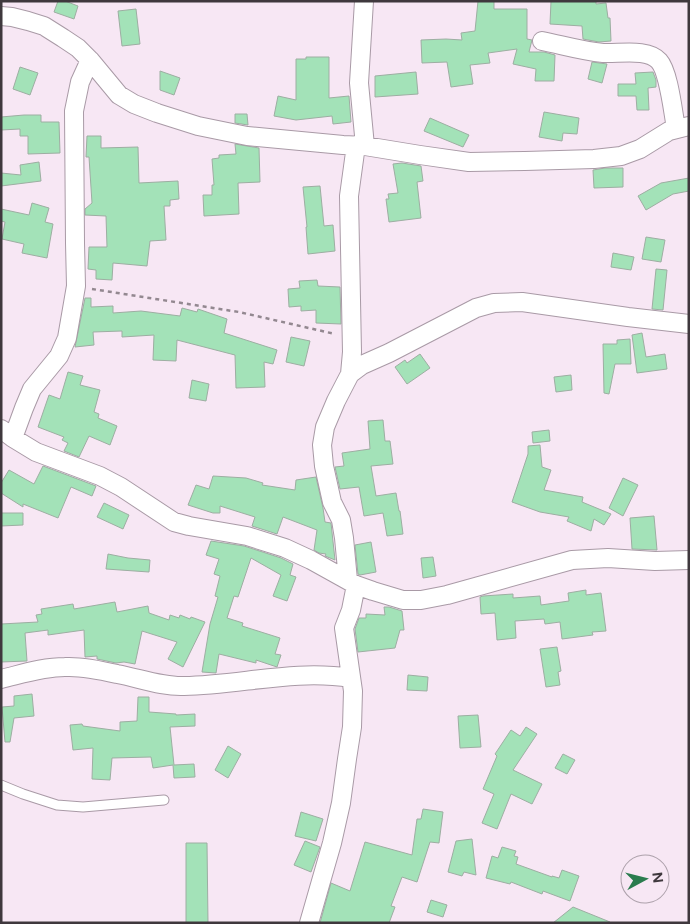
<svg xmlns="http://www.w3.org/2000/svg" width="690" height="924" font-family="Figtree,sans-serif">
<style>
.building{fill:#a3e2b8;stroke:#9daea2}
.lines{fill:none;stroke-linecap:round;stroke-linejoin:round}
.lane-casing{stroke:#a99aa6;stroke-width:11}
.street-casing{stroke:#a99aa6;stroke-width:20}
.path{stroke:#938890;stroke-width:2.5;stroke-dasharray:4 4;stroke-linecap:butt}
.lane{stroke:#fff;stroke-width:9}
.street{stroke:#fff;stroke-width:18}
</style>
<rect width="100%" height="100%" fill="#f7e7f4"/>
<!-- building -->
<path class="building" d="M58,1H65L78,6L74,19L54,12Z
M478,1H494V9H527V39L532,40L529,52H544L555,55L554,81H535L536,69L513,64L517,49L488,53L490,63L470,65L473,84L451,87L447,62L422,63L421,40L446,39L462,40L461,33L475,31Z
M551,1H596V4L606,3L608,18H610L611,41L599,42L583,39L582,26L550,24Z
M136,9L140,44L122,46L118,11Z
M306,57H329V98L349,96L351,122L333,124L332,116L296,120L274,116L278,96L296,100V59H306Z
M592,62L607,64L602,83L588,79Z
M20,67L38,73L30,95L13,89Z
M160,71L180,78L174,95L160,90Z
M416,72L418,94L375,97V76Z
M653,72L656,80V87L648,88L649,110H637L636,96H618V84H636L635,73Z
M544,112L579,118L577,134L563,133L562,141L539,137Z
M235,114H247L248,125L235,123Z
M24,115H41V122H59L60,153L28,154V136H20V129L1,130V117Z
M430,118L469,135L463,147L424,131Z
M87,136H101V148L138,147L139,183L178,181L179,199L170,200V206H164L166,240L150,241L147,266L113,263L112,280L96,279V270L88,269L89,247H107L106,216L85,215V209L92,203L89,157H86Z
M235,144L259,148L260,182L238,183L239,214L204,216L203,195H212V185H214L212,159L219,158V155L236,154Z
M39,162L41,181L1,186V173L21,175L20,165Z
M402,163L421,166L423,181L417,182L421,218L389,222L386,199H389L388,194L398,193L393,164Z
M605,168H623V187L594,188L593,170Z
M689,178V191L673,194L646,210L638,196L661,183Z
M320,186L324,226L333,225L335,251L308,254L306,227H307L303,187Z
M32,203L49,208L45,222L53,224L47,258L22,253L24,244L2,239L5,222L1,221V209L29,215Z
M646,237L665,240L661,262L642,259Z
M613,253L634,257L631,270L611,267Z
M656,269L667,270L663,310L652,309Z
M317,280L318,286L340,287L341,324L316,323V310L301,311V306L289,307L288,289L300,288L299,281Z
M85,298H91V307L113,306V313L141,311L180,316L182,308L197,312L198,309L227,319L224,333L277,350L273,364L264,362L265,387L236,388L235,355L177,340L176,361L153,360L154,335L122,337V331L93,332L94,345L75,347Z
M642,333L646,357L665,354L667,369L637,373L632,335Z
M291,337L310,341L304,366L286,362Z
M630,339L631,364H615L609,394L604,393L603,344H617V340Z
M420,354L430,368L407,384L395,367L405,360L407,363Z
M68,372L83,376L80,385L100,390L94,412L99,414L98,418L117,426L110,445L89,436L79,457L64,451L68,443L62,440L64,437L38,427L49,395L60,399Z
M571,375L572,390L556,392L554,377Z
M192,380L209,384L206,401L189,398Z
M383,420L385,441H390L393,464L371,466L376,496L396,493L399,511H400L403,534L387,536L383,513L364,516L359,487L340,489L335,467L344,466L342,453L370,449L368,421Z
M549,430L550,441L533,443L532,432Z
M540,445L542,467L551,470L544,490L583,497L582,502L611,514L604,525L594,519L591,531L567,521L569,517L540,512L512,502L528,454V446Z
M43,466L96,486L92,496L71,487L58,518L23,504V507L1,493V483L9,470L34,484Z
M213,476L246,478L263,483L262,485L295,490L296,480L316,477L323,508L325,522L331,523L335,560L325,556L326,554L319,553L314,550L317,530L283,517L277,534L252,526L255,517L220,506V513H213L188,505L196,485L209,489Z
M623,478L638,485L623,516L609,508Z
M104,503L129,515L123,529L97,517Z
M1,513H23V525L1,526Z
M654,516L657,550L632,549L630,518Z
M211,541L244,546L281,558L293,564L290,575L296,577L287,601L273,596L281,575L251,558L238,597L234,596L227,618L243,623L242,626L280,638L275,654L281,655L277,667L256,660V663L219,654L216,673L202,672L210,624L218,597L215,596L220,576L214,574L219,559L206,555Z
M371,542L376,572L360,575L358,574L355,545Z
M108,554L128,558L150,560L149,572L106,569Z
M433,557L436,576L423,578L421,558Z
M586,590V595L601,593L606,631L592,632L593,635L562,639L560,622L545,624L544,619L515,621L516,638L497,640L495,613L481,614L480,597L483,596L513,594V598L540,596L541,605L569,601L568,593Z
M115,602L117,612L148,606L149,613L169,620L170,615L179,618L180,615L190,619L191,617L205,622L183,667L168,659L177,642L142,631L135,664L124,662L116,663L97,659V656L85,657L84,630L48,635V630L25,633L27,661L1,662V624L38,622L36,615L42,614L41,609L73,604L74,609Z
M384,607H389L402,611L404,630H400L395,648L358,652L355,629L359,618H366V614L385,615Z
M557,647L561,671L558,672L560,685L546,687L540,649Z
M408,675L428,677L427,691L407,690Z
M32,694L34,716L14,718L10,742H5L2,707L14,706V696Z
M138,697H149V712L176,714V715L195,714V726L170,727L174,765L194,764L195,777L174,778L173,765L153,768L151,757L112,758L110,780L92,779L93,748L73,750L70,725L82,724L83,726L120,731V722L137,721Z
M478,715L481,747L460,748L458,716Z
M526,727L537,734L513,770L542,784L532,804L511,794L497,829L482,823L494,794L483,789L497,756L495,754L511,730L520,736Z
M228,746L241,754L228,778L215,770Z
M563,754L575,760L567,774L555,768Z
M423,809L443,812L439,843L430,842L417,882L402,877L391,906L395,907L389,923H320L331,883L350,891L365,842L412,855L417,819H421Z
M301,812L323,819L316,841L295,836Z
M472,839L476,875L464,872L462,876L448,872L456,841Z
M305,841L320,847L311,872L294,865Z
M186,843H207L208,923H186Z
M502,847L516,851L514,856L518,857L516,864L552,877V876L559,878L562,870L579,876L570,901L543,891L542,894L511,882L510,884L486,878L492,856L498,858Z
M431,900L447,905L443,917L427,912Z
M573,907L610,922V923H553Z"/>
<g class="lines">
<defs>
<path id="lane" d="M1,785L23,794L57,805L83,807L164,800"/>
<path id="street" d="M364,1L359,83L365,146
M1,16L12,17L28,21L44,26L63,38L78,48L90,60L119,95L134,104L157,113L198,126L247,136L343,145L365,146L420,155L469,162L525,161L594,159L621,156L640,149L669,131L689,126
M542,41C562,45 582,51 603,53C619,54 648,48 659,61C669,72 673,113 676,128
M350,374L362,365L389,353L476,308L494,303L522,302L628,317L689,324
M1,429L13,438L36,452L100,476L121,487L174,522L189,526L247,536L285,548L311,560L356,585L373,591L403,600H421L447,595L572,560L608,558L655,561L689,560
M13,438L24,408L32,389L59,356L67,338L76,286L75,243L74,111L80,82L90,60
M348,580L344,538L341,520L332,502L324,466L322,445L325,427L336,401L350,374L352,352L349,196L356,145
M1,679C22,674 43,667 65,667C82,666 100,670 117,674C139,678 162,687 184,686C241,685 294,669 351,678
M309,923L332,843L341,803L347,759L352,727L353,691L344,628L351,610L356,585"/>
</defs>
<!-- lane casing -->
<use href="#lane" class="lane-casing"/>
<!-- street casing -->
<use href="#street" class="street-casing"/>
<!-- path -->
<path class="path" d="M92,289L239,312L335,334"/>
<!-- lane -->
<use href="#lane" class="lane"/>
<!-- street -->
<use href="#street" class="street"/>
</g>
<!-- border -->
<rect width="690" height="924" fill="none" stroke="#3f383d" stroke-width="5"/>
<!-- north arrow -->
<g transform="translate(645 879) rotate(83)"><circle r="24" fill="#f7e7f4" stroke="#ada1ab"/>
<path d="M0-4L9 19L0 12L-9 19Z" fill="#2a7c4e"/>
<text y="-8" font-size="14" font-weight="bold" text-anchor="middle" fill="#3f383d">N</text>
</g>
</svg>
